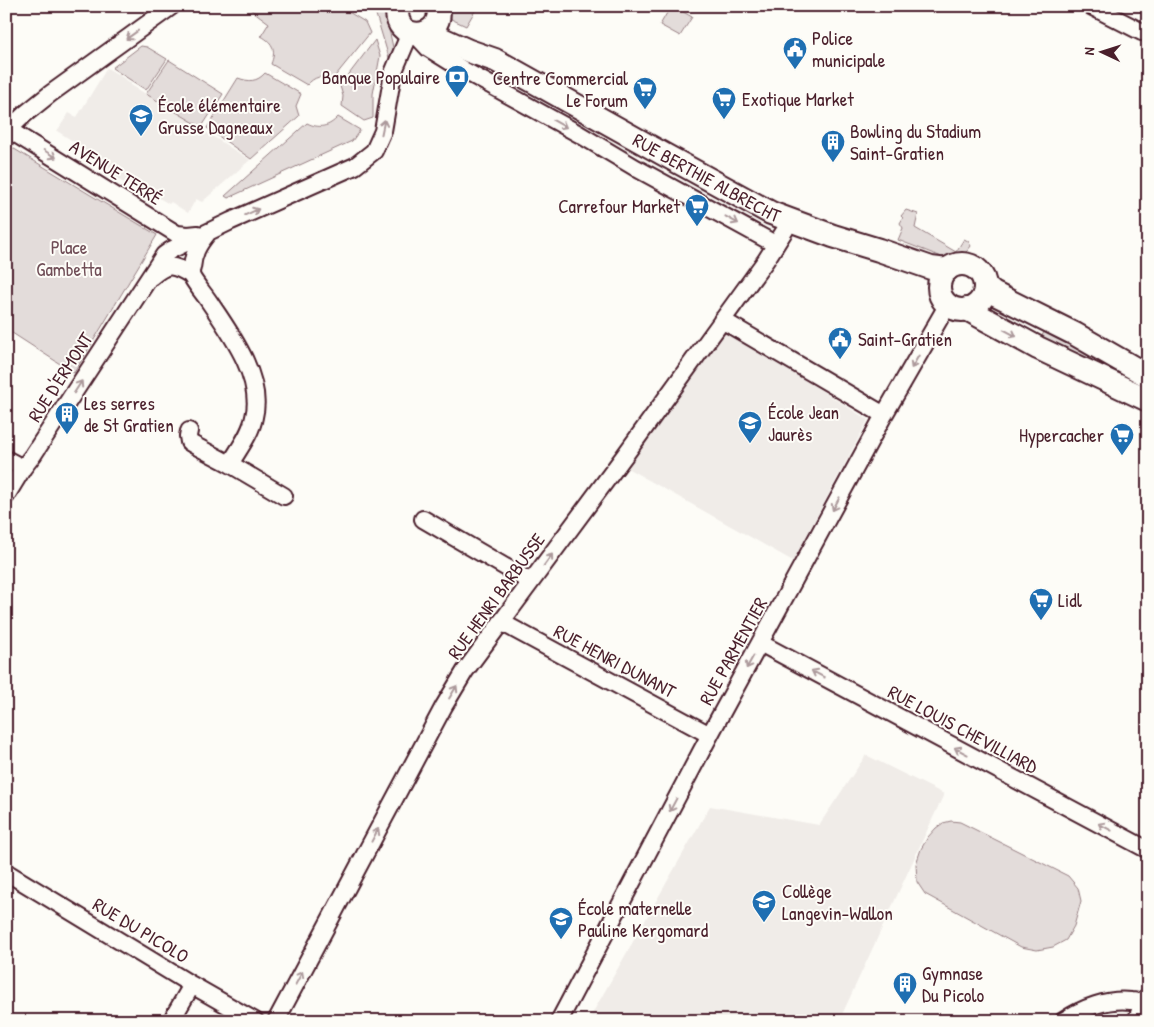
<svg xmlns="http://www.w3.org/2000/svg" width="1154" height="1027" font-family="'Patrick Hand',sans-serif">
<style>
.built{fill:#f0ece8}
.green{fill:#e3dcda;stroke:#967e82}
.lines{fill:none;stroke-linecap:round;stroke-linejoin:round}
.street-casing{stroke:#4a1f2b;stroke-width:20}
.secondary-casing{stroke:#4a1f2b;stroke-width:26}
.primary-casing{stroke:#4a1f2b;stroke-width:29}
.street{stroke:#fdfcf7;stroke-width:16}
.secondary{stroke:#fdfcf7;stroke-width:22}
.primary{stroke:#fdfcf7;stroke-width:25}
.rail-casing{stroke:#4a1f2b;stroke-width:5.5}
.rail{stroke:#fdfcf7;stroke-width:4;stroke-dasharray:11;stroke-linecap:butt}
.oneway{stroke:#ac999b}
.labels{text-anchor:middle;stroke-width:4;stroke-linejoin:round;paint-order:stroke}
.poi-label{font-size:19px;fill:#4a1f2b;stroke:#fdfcf7;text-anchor:start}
.street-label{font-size:19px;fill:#4a1f2b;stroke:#fdfcf7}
.park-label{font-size:19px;fill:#704e57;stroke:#fdfcf7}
</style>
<rect width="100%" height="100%" fill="#fdfcf7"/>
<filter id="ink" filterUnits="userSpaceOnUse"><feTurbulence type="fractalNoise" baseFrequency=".02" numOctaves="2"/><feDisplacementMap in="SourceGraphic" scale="10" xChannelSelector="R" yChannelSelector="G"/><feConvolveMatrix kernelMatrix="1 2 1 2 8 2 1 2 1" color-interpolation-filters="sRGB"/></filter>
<g filter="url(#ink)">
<!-- built -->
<path class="built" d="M107,68L119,75L131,83V85L198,125V127L250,160L202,202L196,199L188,213L171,202L169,204L133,182L130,187L108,173L110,167L76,146V143L57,131L69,113L77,117Z
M727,331L868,420L793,561L627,468Z
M866,755L944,794L839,1021H588L710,806L819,825Z"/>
<!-- green -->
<path class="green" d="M246,6H339L365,22L370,33L332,80C322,74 314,77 307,85L271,64C276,51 274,43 261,36L269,23Z
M375,6H384L394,52L390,61L374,8Z
M449,6H475L476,9L466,26L451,19Z
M671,6H673L692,17L680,36L660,25Z
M375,40L380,56L373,94V118L364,121L342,106L343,96L340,86Z
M141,46L147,47L167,59L146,90L112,68Z
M169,60L223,94L201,128L198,126V125L146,94Z
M265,73L301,94L296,106L299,116L251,159L207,128L238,78C249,82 257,82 265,73Z
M338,117L360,130L352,141L228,198L225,196L307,123C319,129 329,127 338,117Z
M11,147L157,235L74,373L6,329V156Z
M906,210L918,214L915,228L956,252L964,239L968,241L971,246C966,253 963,256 954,254L947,259L898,240L903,228L900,223L903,218L901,216Z
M1047,326L1085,353L1108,376L1039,342Z
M951,821L960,822L1068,876L1078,888L1081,901L1074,926L1066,940L1053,947L1037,950L1021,947L925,894L917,882L916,864L921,849L928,837L936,828L943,823Z"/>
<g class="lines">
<defs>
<path id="street" d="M1091,6L1142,32H1148
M415,34L428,48L465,71L579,134L636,168L775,244
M6,128L177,234L188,235L198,234
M6,132L25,114L50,94L172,6
M207,234C198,245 193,254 192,268C191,269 191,274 191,275C193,281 204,294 208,300C229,331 264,378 254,417C251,434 238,450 230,464L284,496
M151,277C168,263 172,264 191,275
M722,320L884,415
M189,431L188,436L189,442L194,445L230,464
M6,459L23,468
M6,496L23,468L33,455L164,255L171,250L231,221L355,166L374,151L383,131L393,73L410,33
M423,519L531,582
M501,622L710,735
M760,643L1148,850
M6,872L192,985L255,1021
M171,1021L192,985
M276,1021L444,706L465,671L625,455L766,260L785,230L789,221
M559,1021L713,729L884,415L948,304
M1063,1021C1082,1008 1108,998 1131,1001C1137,1001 1142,1003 1147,1005"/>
<g id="secondary">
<path d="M398,6C390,44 446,42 438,6"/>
<path id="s1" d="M427,32L469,51L495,60L665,155L771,213L833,236L879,250L931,268L947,270"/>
<circle cx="962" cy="287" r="23"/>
<path d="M985,286L993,293L1075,334L1148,376"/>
<path d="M967,309L1038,348L1148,400"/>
</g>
<path id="primary" d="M1141,1021L1148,1002"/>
</defs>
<!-- street casing -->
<use href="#street" class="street-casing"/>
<!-- secondary casing -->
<use href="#secondary" class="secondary-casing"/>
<!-- primary casing -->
<use href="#primary" class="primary-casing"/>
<!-- street -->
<use href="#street" class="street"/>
<!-- secondary -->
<use href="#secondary" class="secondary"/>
<!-- primary -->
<use href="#primary" class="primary"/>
<defs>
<path id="rail" d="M1146,1021L1148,1019"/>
</defs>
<!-- rail casing -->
<use href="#rail" class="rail-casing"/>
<!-- rail -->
<use href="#rail" class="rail"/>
</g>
<!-- one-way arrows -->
<defs><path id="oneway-shaft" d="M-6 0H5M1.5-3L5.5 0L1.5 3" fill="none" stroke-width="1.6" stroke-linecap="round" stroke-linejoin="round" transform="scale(1.25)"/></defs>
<g class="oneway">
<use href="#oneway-shaft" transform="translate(132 35) rotate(144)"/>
<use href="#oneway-shaft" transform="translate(560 124) rotate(29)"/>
<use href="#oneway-shaft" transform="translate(383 127) rotate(-78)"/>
<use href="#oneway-shaft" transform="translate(50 154) rotate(32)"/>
<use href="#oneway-shaft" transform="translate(252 212) rotate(-24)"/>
<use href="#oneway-shaft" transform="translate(732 220) rotate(29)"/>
<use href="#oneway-shaft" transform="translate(1010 333) rotate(28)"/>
<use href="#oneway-shaft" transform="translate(915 362) rotate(120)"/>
<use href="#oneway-shaft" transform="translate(78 387) rotate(-57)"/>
<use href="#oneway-shaft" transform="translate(836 504) rotate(118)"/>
<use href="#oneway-shaft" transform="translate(548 560) rotate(-54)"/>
<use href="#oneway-shaft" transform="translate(750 662) rotate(119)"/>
<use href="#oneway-shaft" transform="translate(818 674) rotate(-152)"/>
<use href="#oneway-shaft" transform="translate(453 692) rotate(-59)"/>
<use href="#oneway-shaft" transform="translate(961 751) rotate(-152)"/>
<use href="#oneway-shaft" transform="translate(673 805) rotate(118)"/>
<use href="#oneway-shaft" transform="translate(1105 827) rotate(-152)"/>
<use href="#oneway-shaft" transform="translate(375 835) rotate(-62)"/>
<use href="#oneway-shaft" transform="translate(299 978) rotate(-62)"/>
</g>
</g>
<!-- icons -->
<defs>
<symbol id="civic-pin" viewBox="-11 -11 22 30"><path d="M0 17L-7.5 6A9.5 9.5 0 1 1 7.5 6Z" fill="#1f6fb2" stroke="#fdfcf7"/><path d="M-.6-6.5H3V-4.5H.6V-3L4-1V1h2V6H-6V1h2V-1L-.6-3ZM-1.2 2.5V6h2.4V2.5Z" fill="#fff"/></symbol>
<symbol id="bank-pin" viewBox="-11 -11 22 30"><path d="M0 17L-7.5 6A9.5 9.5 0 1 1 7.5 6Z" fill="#1f6fb2" stroke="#fdfcf7"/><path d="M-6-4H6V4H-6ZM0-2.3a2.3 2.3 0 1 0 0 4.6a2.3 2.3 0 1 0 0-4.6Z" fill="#fff"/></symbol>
<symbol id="supermarket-pin" viewBox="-11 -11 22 30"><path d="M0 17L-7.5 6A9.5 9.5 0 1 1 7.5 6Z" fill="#1f6fb2" stroke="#fdfcf7"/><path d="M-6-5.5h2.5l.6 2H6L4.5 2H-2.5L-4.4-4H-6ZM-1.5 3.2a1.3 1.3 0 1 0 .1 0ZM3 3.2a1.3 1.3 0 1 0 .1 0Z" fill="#fff"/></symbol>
<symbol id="school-pin" viewBox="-11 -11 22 30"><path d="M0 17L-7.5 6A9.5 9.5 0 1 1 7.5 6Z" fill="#1f6fb2" stroke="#fdfcf7"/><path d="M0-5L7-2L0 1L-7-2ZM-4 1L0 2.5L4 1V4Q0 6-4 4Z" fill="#fff"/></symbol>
<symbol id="building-pin" viewBox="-11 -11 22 30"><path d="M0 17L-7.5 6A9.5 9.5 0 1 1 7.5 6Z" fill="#1f6fb2" stroke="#fdfcf7"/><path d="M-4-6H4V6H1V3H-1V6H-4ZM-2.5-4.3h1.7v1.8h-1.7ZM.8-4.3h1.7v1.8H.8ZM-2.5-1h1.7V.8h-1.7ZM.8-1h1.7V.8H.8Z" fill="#fff"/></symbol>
</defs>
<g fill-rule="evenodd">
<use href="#civic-pin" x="781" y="35" width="28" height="38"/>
<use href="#bank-pin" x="443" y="63" width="28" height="38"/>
<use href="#supermarket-pin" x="631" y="75" width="28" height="38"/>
<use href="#supermarket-pin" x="710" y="85" width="28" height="38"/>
<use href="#school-pin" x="127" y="102" width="28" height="38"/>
<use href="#building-pin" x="819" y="128" width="28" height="38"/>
<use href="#supermarket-pin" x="683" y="192" width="28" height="38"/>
<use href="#civic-pin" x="826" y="325" width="28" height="38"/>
<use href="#building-pin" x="53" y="400" width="28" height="38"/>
<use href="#school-pin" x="736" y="409" width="28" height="38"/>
<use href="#supermarket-pin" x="1108" y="421" width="28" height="38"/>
<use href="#supermarket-pin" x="1027" y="586" width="28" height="38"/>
<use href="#school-pin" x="750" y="888" width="28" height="38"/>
<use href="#school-pin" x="547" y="905" width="28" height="38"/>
<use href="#building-pin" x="891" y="970" width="28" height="38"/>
</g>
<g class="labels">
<!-- poi labels -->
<g class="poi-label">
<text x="812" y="45">Police<tspan x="812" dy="22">municipale</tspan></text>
<text x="440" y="84" text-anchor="end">Banque Populaire</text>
<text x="628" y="85" text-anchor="end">Centre Commercial<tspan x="628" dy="22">Le Forum</tspan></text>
<text x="742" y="106">Exotique Market</text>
<text x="158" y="112">École élémentaire<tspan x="158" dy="22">Grusse Dagneaux</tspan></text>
<text x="850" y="138">Bowling du Stadium<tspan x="850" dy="22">Saint-Gratien</tspan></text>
<text x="680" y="213" text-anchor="end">Carrefour Market</text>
<text x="858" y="346">Saint-Gratien</text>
<text x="84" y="410">Les serres<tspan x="84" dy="22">de St Gratien</tspan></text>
<text x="768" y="419">École Jean<tspan x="768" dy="22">Jaurès</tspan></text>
<text x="1104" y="442" text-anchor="end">Hypercacher</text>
<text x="1058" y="607">Lidl</text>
<text x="782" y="898">Collège<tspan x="782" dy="22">Langevin-Wallon</tspan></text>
<text x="578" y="915">École maternelle<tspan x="578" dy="22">Pauline Kergomard</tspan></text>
<text x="922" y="980">Gymnase<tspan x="922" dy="22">Du Picolo</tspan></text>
</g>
<!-- street labels -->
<g class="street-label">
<text transform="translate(116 172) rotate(32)" y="7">AVENUE TERRÉ</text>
<text dy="7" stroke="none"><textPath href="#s1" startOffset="316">RUE BERTHIE ALBRECHT</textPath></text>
<text transform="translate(60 377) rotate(-57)" y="7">RUE D'ERMONT</text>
<text transform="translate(496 596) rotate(-54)" y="7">RUE HENRI BARBUSSE</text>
<text transform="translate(733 651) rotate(-61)" y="7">RUE PARMENTIER</text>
<text transform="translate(615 661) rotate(28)" y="7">RUE HENRI DUNANT</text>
<text transform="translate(963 729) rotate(28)" y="7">RUE LOUIS CHEVILLIARD</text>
<text transform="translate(141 930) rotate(31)" y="7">RUE DU PICOLO</text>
</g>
<!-- park labels -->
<g class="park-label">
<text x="69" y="254">Place<tspan x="69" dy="22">Gambetta</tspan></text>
</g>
</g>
<!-- margin -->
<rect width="1154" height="1027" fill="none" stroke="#fdfcf7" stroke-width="25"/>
<rect x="12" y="12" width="1129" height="1002" fill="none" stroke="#4a1f2b" stroke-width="2" filter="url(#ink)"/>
<!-- north arrow -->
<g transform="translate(1102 52) rotate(274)" stroke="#fdfcf7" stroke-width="4" paint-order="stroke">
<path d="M0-4L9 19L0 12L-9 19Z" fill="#4a1f2b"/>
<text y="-8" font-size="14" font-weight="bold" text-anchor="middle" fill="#4a1f2b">N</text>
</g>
</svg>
